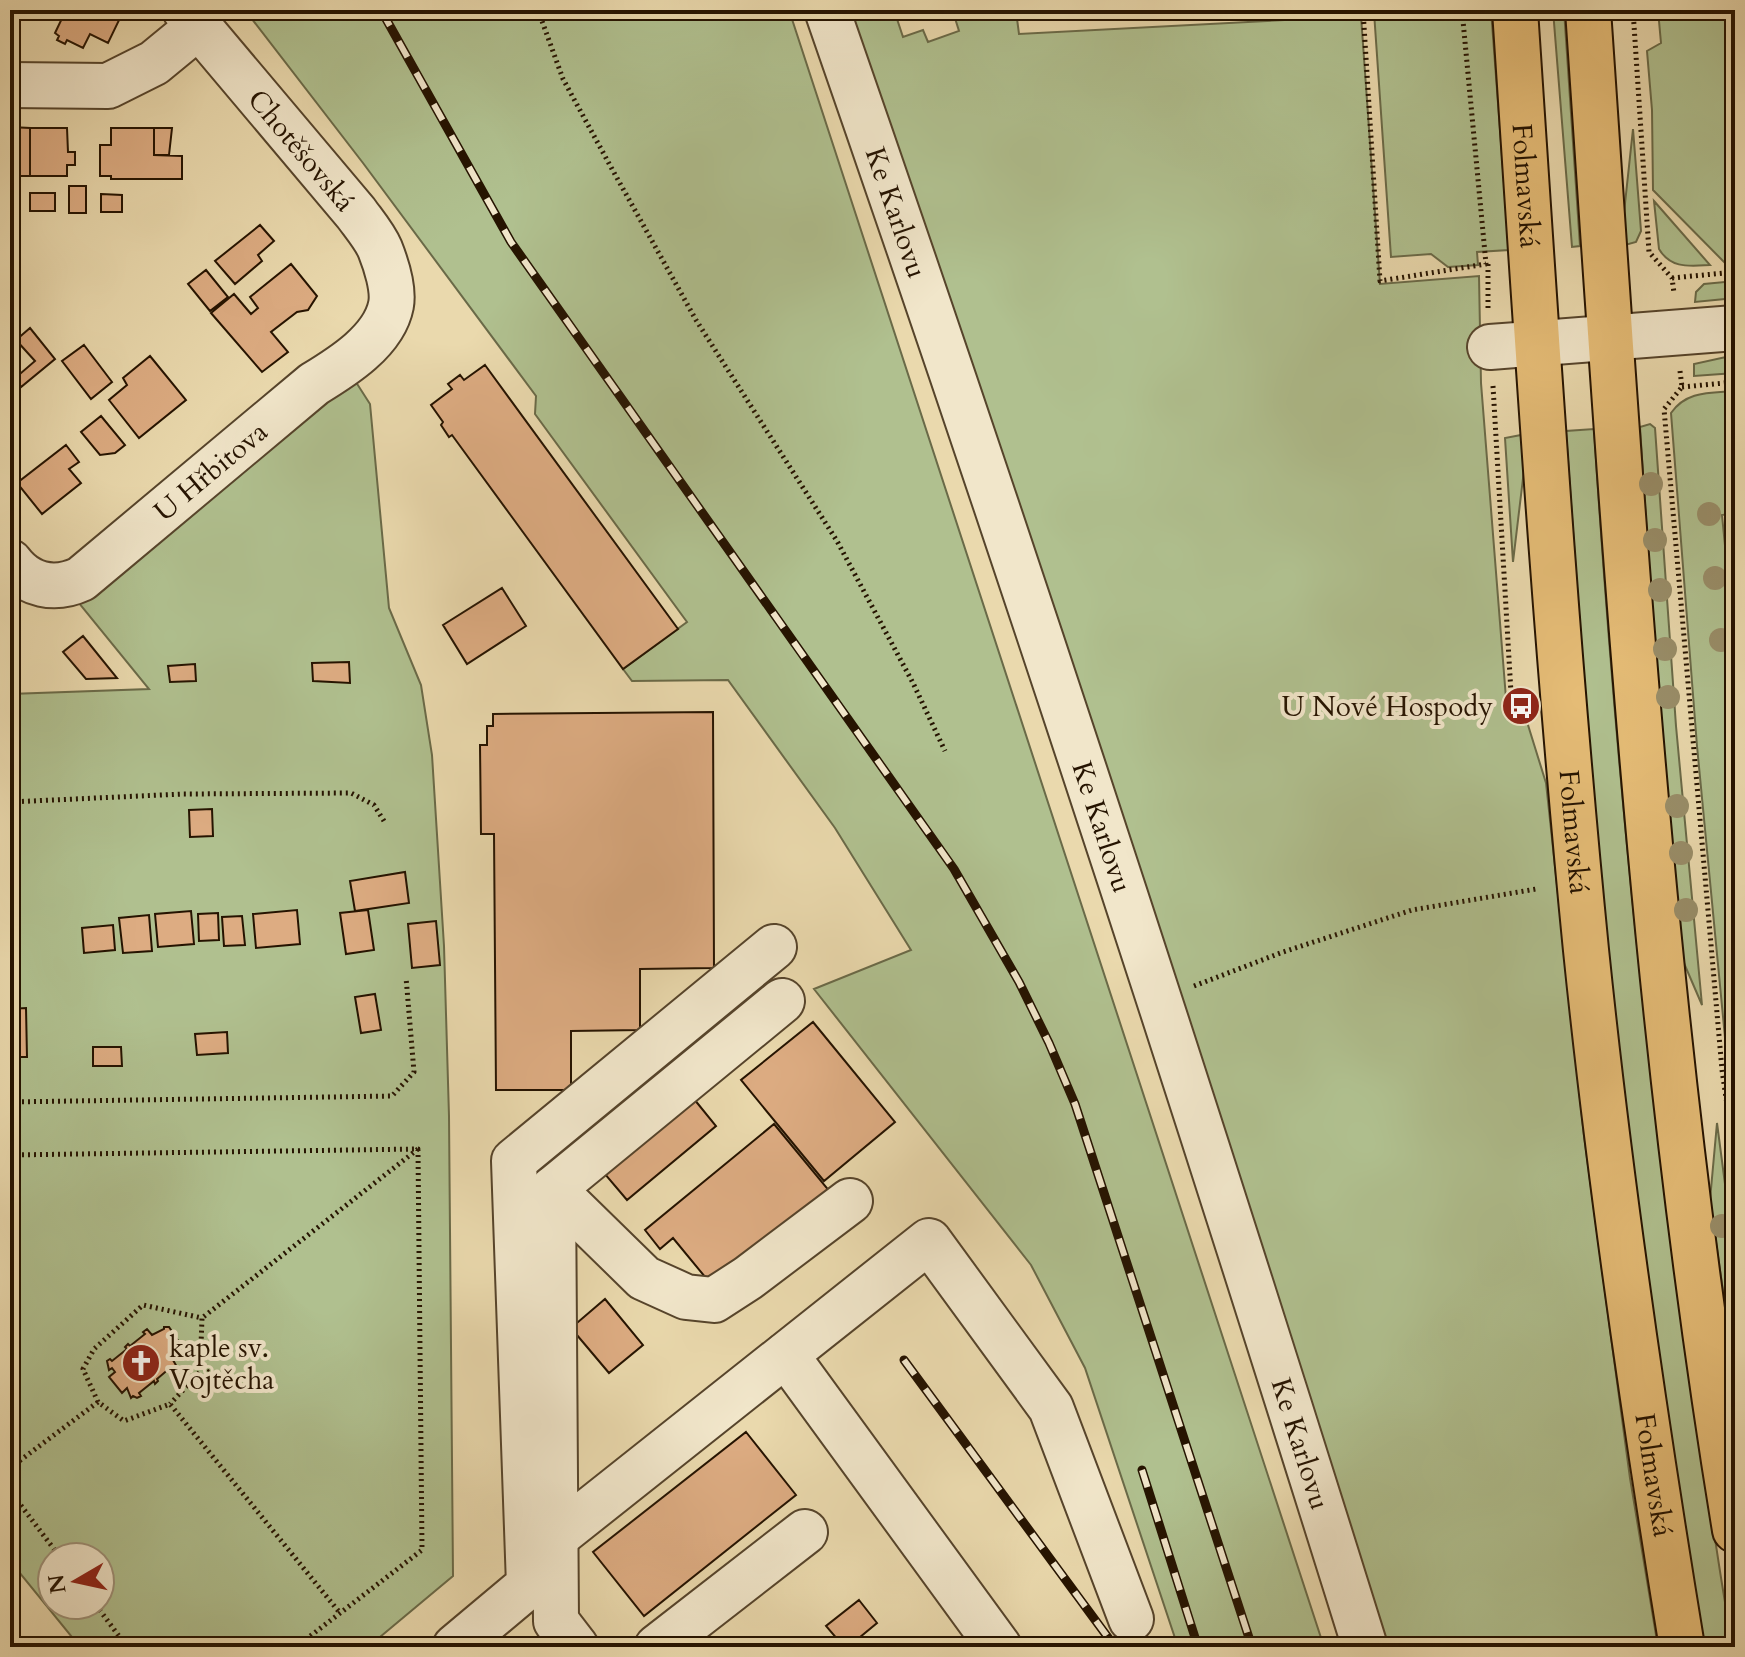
<svg xmlns="http://www.w3.org/2000/svg" width="1745" height="1657" font-family="Cardo,serif">
<style>
.green{fill:#b0c08f;stroke:#6a6a48;stroke-width:2;fill-rule:evenodd}
.building{fill:#ddac82;stroke:#251300;stroke-width:2}
.lines{fill:none;stroke-linecap:round;stroke-linejoin:round}
.minor-casing{stroke:#56442b;stroke-width:48}
.major-casing{stroke:#251300;stroke-width:48}
.path{stroke:#251300;stroke-width:5;stroke-dasharray:2 4;stroke-linecap:butt}
.minor{stroke:#f1e6ca;stroke-width:44}
.major{stroke:#e5bc76;stroke-width:44}
.rail-casing{stroke:#251300;stroke-width:9}
.rail{stroke:#f1e6ca;stroke-width:6;stroke-dasharray:18;stroke-linecap:butt}
.tree{fill:#998e69}
.labels{text-anchor:middle;stroke-width:8;stroke-linejoin:round;paint-order:stroke}
.street-label{font-size:28px;fill:#251300;stroke:#f1e6ca}
.poi-label{font-size:28px;fill:#251300;stroke:#f1e6ca;text-anchor:end}
</style>
<rect width="100%" height="100%" fill="#ead9ad"/>
<filter id="stains"><feTurbulence type="fractalNoise" baseFrequency=".0025" numOctaves="4"/><feColorMatrix values="0 0 0 0 .2 0 0 0 0 .09 0 0 0 0 .02 0 0 0 .5 -.17"/></filter>
<radialGradient id="worn" r=".72"><stop offset=".6" stop-color="#630" stop-opacity="0"/><stop offset="1" stop-color="#630" stop-opacity=".3"/></radialGradient>
<!-- green -->
<path class="green" d="M245,10H789L1324,1647H1178L1085,1368L1031,1265L814,989L911,950L835,828L728,680L632,681L623,669L687,622L535,414L536,396L363,163Z
M842,10H894L903,37L923,30L928,42L959,31L954,15L1016,11L1019,34L1361,16L1380,284L1479,276L1481,383L1507,711L1523,709L1546,783L1584,1136L1630,1478L1658,1647H1382Z
M1394,10H1491L1509,250L1477,252L1478,265L1448,267L1431,254L1391,257L1374,12Z
M1553,10H1564L1580,246L1572,247Z
M1658,10H1735V263L1726,264L1653,190L1652,110L1647,51L1661,43Z
M1633,129L1641,231L1636,242L1625,245L1623,222Z
M1654,201L1710,265C1689,266 1671,269 1659,249Z
M1735,281V298L1695,302L1696,292L1704,284Z
M1735,355V373L1694,376V364Z
M345,365L370,404L389,608L421,685L432,755L444,946L449,1116L453,1576L368,1647H80L10,1561V694L149,689L65,586ZM52,1557H100V1605H52Z
M1734,391L1735,513L1722,515L1735,647V1078L1729,1079L1697,746L1671,413C1686,391 1709,393 1734,391Z
M1650,424L1655,428L1676,726L1702,1005L1680,954L1653,630L1640,427Z
M1594,429C1615,760 1647,1088 1697,1416C1709,1493 1718,1570 1733,1647H1704C1671,1447 1641,1246 1618,1044C1595,840 1580,635 1566,431Z
M1521,435L1524,470L1513,562L1505,438Z
M1717,1123L1735,1260V1375L1710,1200Z"/>
<!-- building -->
<path class="building" d="M66,10H115L122,14L108,43L90,34L83,48L67,40L65,44L57,40L59,36L55,33Z
M10,127L30,128V176H10Z
M30,128H67L68,152H75V165H67V176H30Z
M111,128H154V155L182,156V179H111V176H100V145H111Z
M154,128H172L169,155H154Z
M69,186H86V213H69Z
M30,193H55V211H30Z
M101,194L122,195V212H101Z
M260,225L274,241L258,255L262,261L235,284L215,261Z
M291,264L317,296L308,310L297,312L271,332L288,352L262,372L211,313L234,294L251,314L258,308L250,297Z
M206,270L228,297L210,311L188,284Z
M30,328L55,359L21,387L14,379L35,361L16,340Z
M84,345L112,382L91,399L62,361Z
M150,356L186,400L139,438L109,400L127,385L123,378Z
M485,365L678,629L623,669L452,435L449,437L441,425L443,422L431,405L452,389L448,384L460,375L464,380Z
M101,416L125,445L115,453L100,455L81,432Z
M66,445L79,462L69,469L81,483L42,514L17,483Z
M502,588L526,626L467,664L443,625Z
M83,636L117,678L86,679L63,652Z
M349,662L350,683L313,681L312,663Z
M195,664L196,681L170,682L168,666Z
M713,712L714,968L640,969V1030L571,1031V1090H496L494,834H481L480,745H487V726H493V714Z
M212,809L213,836L190,837L189,810Z
M405,872L409,903L355,911L350,881Z
M297,910L300,944L256,948L253,914Z
M368,910L374,950L346,954L340,913Z
M191,911L194,944L158,947L155,914Z
M218,913L219,940L199,941L198,914Z
M149,915L152,951L123,953L119,918Z
M242,916L245,945L224,946L222,917Z
M436,921L440,965L412,968L408,924Z
M113,925L115,950L84,953L82,928Z
M375,994L381,1030L361,1033L355,997Z
M26,1008L27,1057H10V1009Z
M813,1022L895,1122L824,1181L741,1080Z
M227,1032L228,1053L197,1055L195,1034Z
M93,1047H121L122,1066H93Z
M694,1099L716,1126L627,1200L604,1173Z
M774,1124L831,1193L715,1289L673,1238L660,1249L645,1230Z
M605,1299L643,1345L609,1373L571,1328Z
M164,1327H169L181,1345H184V1349H181L173,1360L177,1367L173,1369L171,1367L157,1379L158,1381L155,1384L154,1381L139,1393L141,1396L137,1398L133,1396L131,1398L127,1388L122,1393L109,1377L115,1372L112,1368L109,1370L107,1361L110,1359L112,1361L127,1349L125,1347L128,1344L130,1346L145,1334L143,1332L147,1329L152,1335L164,1329Z
M746,1432L796,1495L644,1616L593,1552Z
M859,1600L877,1623L848,1647H844L826,1626Z"/>
<g class="lines">
<defs>
<g id="minor">
<path id="s1" d="M827,10C1016,553 1194,1099 1365,1647"/>
<path d="M10,85L108,86L154,63L199,26"/>
<path d="M1490,347L1735,328"/>
<path id="s2" d="M10,562C28,586 55,591 81,579L314,384C342,367 384,341 391,305C394,289 386,264 380,249C375,237 364,224 356,213L185,10"/>
<path d="M553,1189L644,1278L686,1297L714,1300L748,1278L850,1201"/>
<path d="M786,1355L999,1647"/>
<path d="M556,1537L929,1241L1051,1408L1131,1619"/>
<path d="M455,1647L529,1585L514,1161L774,947"/>
<path d="M576,1647L556,1621L553,1189L782,1001"/>
<path d="M657,1647L805,1532"/>
</g>
<g id="major">
<path id="s3" d="M1515,10C1536,324 1555,638 1586,950C1610,1184 1644,1416 1682,1647"/>
<path d="M1588,10C1623,518 1652,1027 1735,1530"/>
</g>
</defs>
<!-- minor casing -->
<use href="#minor" class="minor-casing"/>
<!-- major casing -->
<use href="#major" class="major-casing"/>
<!-- path -->
<path class="path" d="M538,10L563,79L612,169L696,320L837,541L913,683L945,751
M1363,10L1380,281L1486,264L1462,10
M1633,10L1649,252L1672,278L1674,293
M1672,278L1735,272
M1488,308V264
M1680,371L1682,387L1664,409L1722,1070L1735,1160
M1493,386L1512,710
M1682,387L1735,382
M10,802L183,794L351,793L374,805L384,821
M1194,986L1283,952L1412,910L1536,889
M1725,1085L1735,1084
M10,1102L392,1096L414,1072L406,977
M10,1155L418,1149L202,1318
M98,1402L83,1369L94,1349L143,1305L202,1318L200,1372L170,1404
M10,1468L98,1402L124,1421L170,1404L340,1613
M10,1491L60,1557
M96,1605L127,1647
M296,1647L422,1550L418,1150"/>
<!-- minor -->
<use href="#minor" class="minor"/>
<!-- major -->
<use href="#major" class="major"/>
<defs>
<path id="rail" d="M381,10L511,242L954,869L1019,982L1049,1043L1075,1104L1252,1647
M904,1360L1115,1647
M1142,1470L1198,1647"/>
</defs>
<!-- rail casing -->
<use href="#rail" class="rail-casing"/>
<!-- rail -->
<use href="#rail" class="rail"/>
</g>
<!-- trees -->
<g class="tree">
<circle cx="1651" cy="484" r="12"/>
<circle cx="1709" cy="514" r="12"/>
<circle cx="1655" cy="540" r="12"/>
<circle cx="1715" cy="578" r="12"/>
<circle cx="1660" cy="590" r="12"/>
<circle cx="1721" cy="640" r="12"/>
<circle cx="1665" cy="649" r="12"/>
<circle cx="1668" cy="697" r="12"/>
<circle cx="1677" cy="806" r="12"/>
<circle cx="1681" cy="853" r="12"/>
<circle cx="1686" cy="910" r="12"/>
<circle cx="1722" cy="1226" r="12"/>
</g>
<!-- icons -->
<defs>
<symbol id="bus-disc" viewBox="-11 -11 22 22"><circle r="9.5" fill="#8f2418" stroke="#f1e6ca"/><path d="M-5-6H5V4H4V6H2V4H-2V6H-4V4H-5ZM-3.5-4V0h7V-4ZM-3.5 1.2v1.5H-2V1.2ZM2 1.2v1.5H3.5V1.2Z" fill="#fff"/></symbol>
<symbol id="church-disc" viewBox="-11 -11 22 22"><circle r="9.5" fill="#8f2418" stroke="#f1e6ca"/><path d="M-1.2-6h2.4v3.5h3.3v2.4h-3.3V6h-2.4V-.1h-3.3v-2.4h3.3Z" fill="#fff"/></symbol>
</defs>
<g fill-rule="evenodd">
<use href="#bus-disc" x="1499" y="684" width="44" height="44"/>
<use href="#church-disc" x="119" y="1341" width="44" height="44"/>
</g>
<g class="labels">
<!-- street labels -->
<g class="street-label">
<text transform="translate(302 150) rotate(50)" y="10">Chotěšovská</text>
<text dy="10" stroke="none"><textPath href="#s3" startOffset="176">Folmavská</textPath></text>
<text dy="10" stroke="none"><textPath href="#s1" startOffset="214">Ke Karlovu</textPath></text>
<text dy="10" stroke="none"><textPath href="#s2" startOffset="248">U Hřbitova</textPath></text>
<text dy="10" stroke="none"><textPath href="#s1" startOffset="862">Ke Karlovu</textPath></text>
<text dy="10" stroke="none"><textPath href="#s3" startOffset="824">Folmavská</textPath></text>
<text dy="10" stroke="none"><textPath href="#s1" startOffset="1510">Ke Karlovu</textPath></text>
<text dy="10" stroke="none"><textPath href="#s3" startOffset="1472">Folmavská</textPath></text>
</g>
<!-- poi labels -->
<g class="poi-label">
<text x="1493" y="716">U Nové Hospody</text>
<text x="169" y="1357" text-anchor="start">kaple sv.<tspan x="169" dy="32">Vojtěcha</tspan></text>
</g>
</g>
<!-- margin -->
<rect width="1745" height="1657" fill="none" stroke="#ead9ad" stroke-width="40"/>
<rect x="12" y="12" width="1721" height="1633" fill="none" stroke="#251300" stroke-width="4"/>
<rect x="20" y="20" width="1705" height="1617" fill="none" stroke="#251300" stroke-width="2"/>
<!-- north arrow -->
<g transform="translate(76 1581) rotate(261)"><circle r="38" fill="#f1e6ca" stroke="#9f9279" stroke-width="2"/>
<path d="M0-6L14 30L0 20L-14 30Z" fill="#8f2418"/>
<text y="-12" font-size="22" font-weight="bold" text-anchor="middle" fill="#251300">N</text>
</g>
<rect width="100%" height="100%" filter="url(#stains)"/>
<rect width="100%" height="100%" fill="url(#worn)"/>
</svg>
